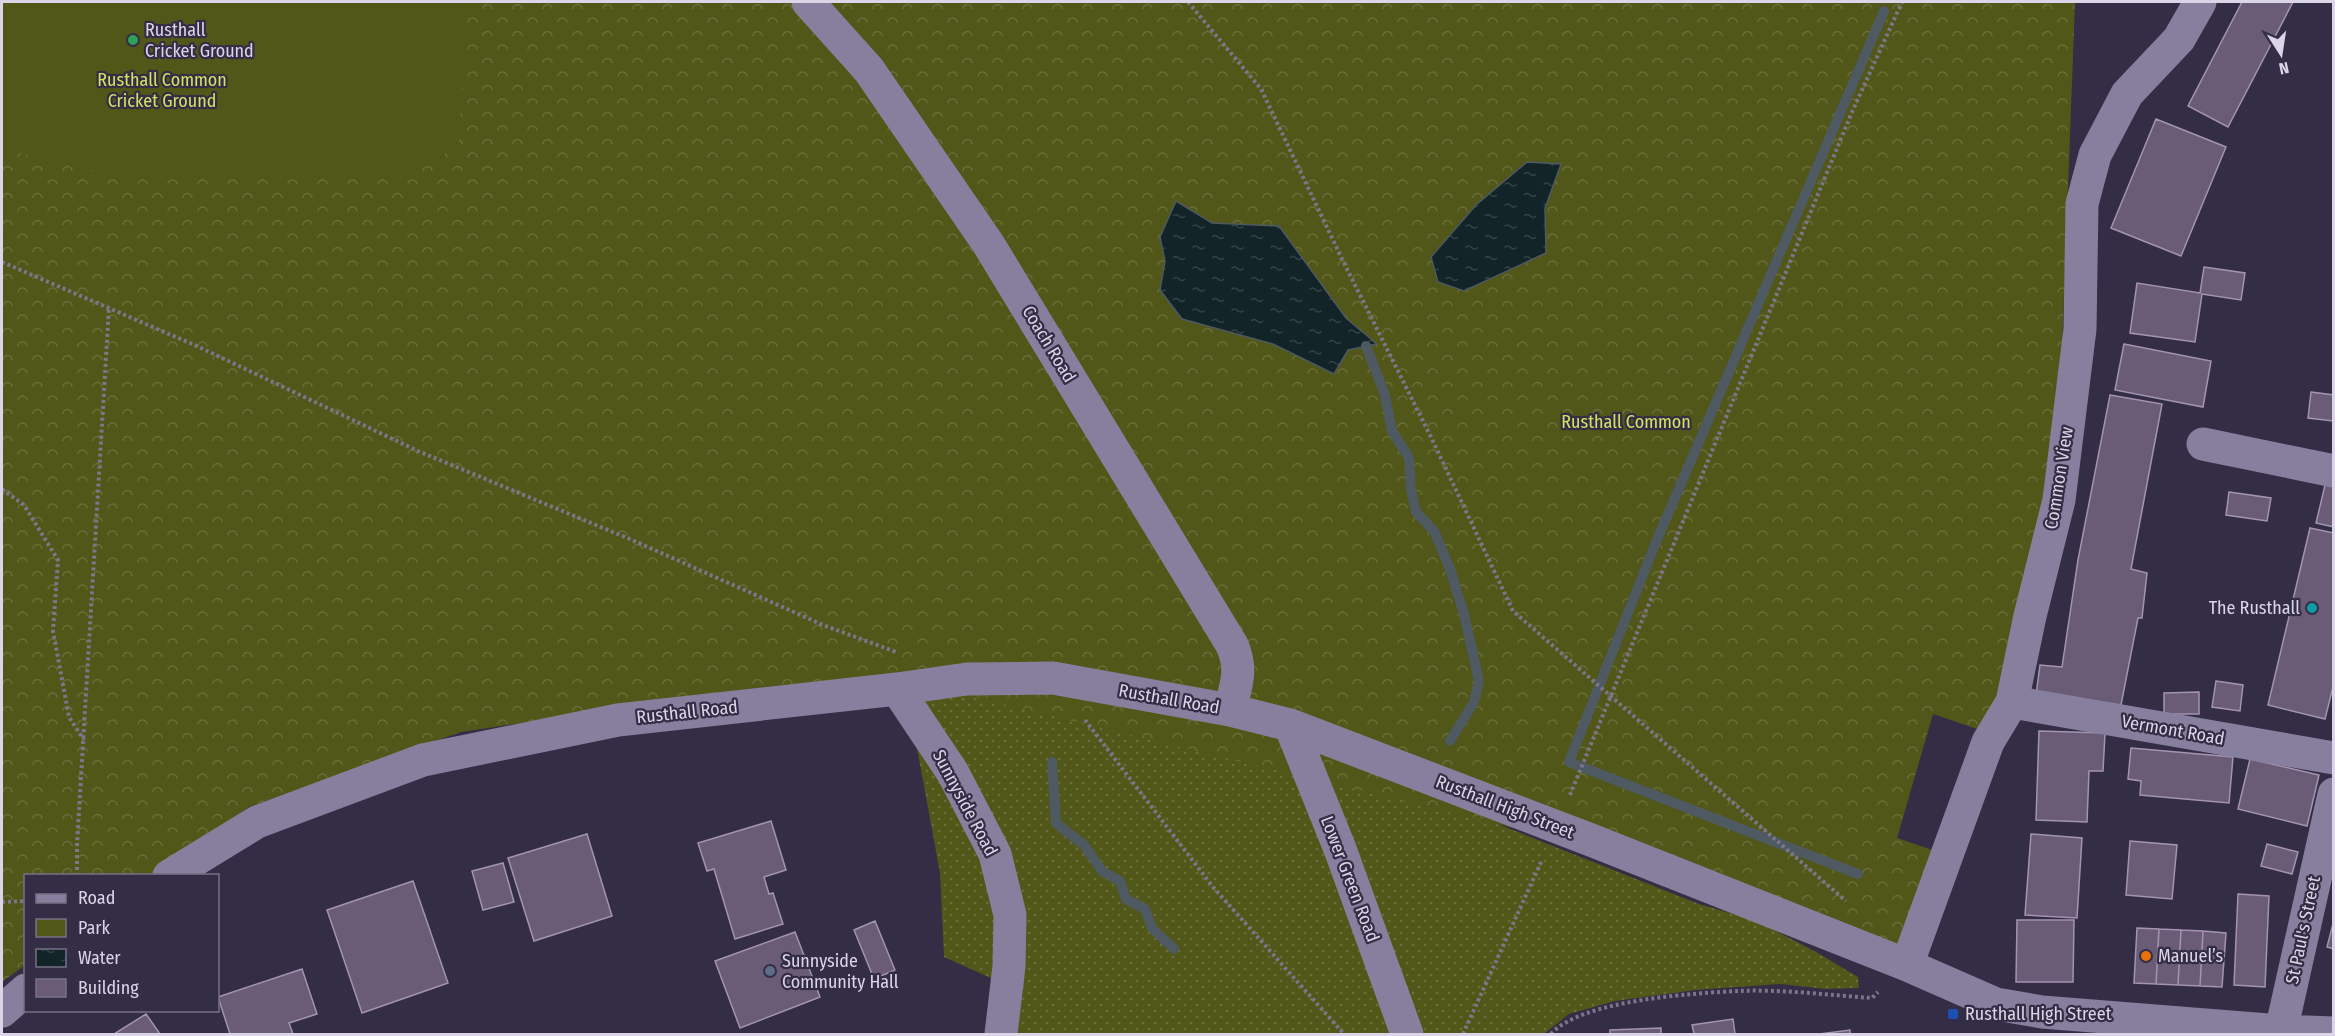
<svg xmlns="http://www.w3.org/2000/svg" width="2335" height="1036" font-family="'Fira Sans Condensed',sans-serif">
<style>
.grass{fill:url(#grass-dots)}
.forest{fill:url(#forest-crowns)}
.park{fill:#515718}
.water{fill:url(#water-ripples);stroke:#4e5961;stroke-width:1.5}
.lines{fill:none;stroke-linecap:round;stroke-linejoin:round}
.stream{stroke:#4e5961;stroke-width:10}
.building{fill:#6a5b76;stroke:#a494b1;stroke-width:1.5}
.path{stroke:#7c768b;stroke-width:4;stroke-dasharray:3 3;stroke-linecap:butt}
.minor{stroke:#867f9d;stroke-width:33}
.leisure-dot{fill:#2e9e5b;stroke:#342d46;stroke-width:2}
.culture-dot{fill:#0f9aa8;stroke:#342d46;stroke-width:2}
.food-dot{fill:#e8710a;stroke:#342d46;stroke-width:2}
.service-dot{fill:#5c6f8a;stroke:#342d46;stroke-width:2}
.transit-dot{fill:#1a4fb4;stroke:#342d46;stroke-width:2}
.labels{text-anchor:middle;stroke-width:4.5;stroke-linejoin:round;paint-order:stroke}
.poi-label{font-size:18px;fill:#dad6e7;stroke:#342d46;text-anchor:start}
.park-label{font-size:18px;fill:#d4e263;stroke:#342d46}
.street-label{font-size:18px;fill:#dad6e7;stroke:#342d46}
</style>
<defs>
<pattern id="grass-dots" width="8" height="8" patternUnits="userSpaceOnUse" patternTransform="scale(1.5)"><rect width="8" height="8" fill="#515718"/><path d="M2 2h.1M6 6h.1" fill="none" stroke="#696e3a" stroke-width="1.8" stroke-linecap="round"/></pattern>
<pattern id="forest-crowns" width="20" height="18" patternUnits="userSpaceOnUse" patternTransform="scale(1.5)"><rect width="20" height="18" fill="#515718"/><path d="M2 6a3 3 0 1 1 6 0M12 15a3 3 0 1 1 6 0" fill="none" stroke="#696e3a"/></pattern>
<pattern id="water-ripples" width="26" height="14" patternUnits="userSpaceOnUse" patternTransform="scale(1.5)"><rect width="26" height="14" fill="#122427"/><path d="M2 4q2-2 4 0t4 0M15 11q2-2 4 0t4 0" fill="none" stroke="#344346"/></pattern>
</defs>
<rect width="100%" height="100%" fill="#342d46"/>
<!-- grass -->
<path class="grass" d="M997,693L1417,792L1699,904L1757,921L1816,952L1858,977L1859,988L1825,989L1781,984L1695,990L1615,1001L1569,1014L1544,1034H996L1002,983L944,957L940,873L913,726L895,695Z"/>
<!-- forest -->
<path class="forest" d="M2,2H2075L2056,507L1992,734L1933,714L1897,838L1947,855L1909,963L1642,859L895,678L705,696L461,732L249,807L153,875L26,876L25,965L2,982Z"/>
<!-- park -->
<path class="park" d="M2,2H466L459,141L432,165L400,172L285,174L208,171L163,181L97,171L2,149Z"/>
<!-- water -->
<path class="water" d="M1527,162L1561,164L1545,208L1546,253L1464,291L1438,282L1431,257L1476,205Z
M1176,201L1212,223L1279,226L1346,318L1377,344L1348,350L1334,374L1273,344L1182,319L1160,290L1165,261L1160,237Z"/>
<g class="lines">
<!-- stream -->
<path class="stream" d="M1366,346L1385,395L1392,431L1409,458L1411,490L1416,512L1434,531L1450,569L1464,614L1479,681L1474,702L1450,741
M1052,762L1056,823L1084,845L1102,871L1120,881L1126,899L1145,909L1152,928L1174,949
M1858,874L1569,762L1656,542L1884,11"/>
</g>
<!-- building -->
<path class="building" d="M2242,2H2293L2228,127L2188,106Z
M2156,119L2226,147L2181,256L2111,228Z
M2204,267L2245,273L2241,300L2202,294L2195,342L2130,333L2137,283L2200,293Z
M2124,344L2211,361L2203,407L2115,390Z
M2311,392L2334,395L2333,421L2308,418Z
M2110,395L2162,404L2131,569L2147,573L2142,618H2138L2121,705L2036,695L2040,665L2062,667L2078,560Z
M2326,481L2334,483V527L2316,523Z
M2229,492L2271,498L2267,521L2226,515Z
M2310,528L2334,533V683L2325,719L2268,705Z
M2216,681L2243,685L2240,711L2212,707Z
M2199,692V714H2164V693Z
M2039,731L2105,733L2103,771H2089L2087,822L2036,820Z
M2131,748L2233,757L2229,803L2140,795L2141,781L2128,779Z
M2250,759L2319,775L2307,826L2238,809Z
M771,821L786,870L764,877L769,894L773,893L783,924L735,939L714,869L707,871L698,843Z
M587,834L612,916L534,941L508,858Z
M2031,834L2082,838L2077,918L2025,915Z
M2130,841L2177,845L2172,899L2126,895Z
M2267,844L2298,852L2292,874L2261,866Z
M503,863L514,902L483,910L472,871Z
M413,881L448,983L362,1013L327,910Z
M2238,894L2269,896L2265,987L2234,985Z
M2017,920H2074L2073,982H2016Z
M2334,920V949L2327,947Z
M875,921L895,970L874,979L854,930Z
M2137,928L2159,929L2156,984L2134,983Z
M2159,929L2181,930L2178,985L2156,984Z
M2181,930L2203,931L2200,986L2178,985Z
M2203,931L2226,933L2222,987L2200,986Z
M795,932L820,997L740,1028L715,961Z
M302,969L317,1014L289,1023L293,1034H230L218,997Z
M146,1014L160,1034H114Z
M1733,1019L1735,1034H1694L1692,1025Z
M1661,1028V1034H1610V1030Z
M1850,1030V1034H1819Z"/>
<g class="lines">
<!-- path -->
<path class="path" d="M1188,2L1261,89L1342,259L1431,437L1513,611L1846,901
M2,262L199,347L418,451L632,540L823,625L896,652
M2,489L24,505L58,560L53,631L69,717L84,740
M1085,720L1213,887L1344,1034
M1570,795L1852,112L1902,2
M77,876V845L109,307
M2,902L26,901
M1463,1034L1542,860
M1551,1034C1581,1000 1694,993 1739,991C1781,989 1829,995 1872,998L1878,992"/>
<!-- minor -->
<path class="minor" d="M808,2L869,70L989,245L1232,645C1243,670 1236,685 1230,710
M2203,444L2334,471
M897,689L953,773L995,854L1010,915L1009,966L1001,1034
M2012,702L2334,758
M1290,725L1340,849L1407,1034
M169,876L257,822L423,760L618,720L897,689L967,679L1053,678L1230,710L1290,725L1591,840L1907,965L1996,1004L2042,1012L2281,1031L2334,1033
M1907,965L1988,742L2012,702L2030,616L2059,500L2080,329L2082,204L2095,155L2127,94L2179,39L2200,2
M2,1011L26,990
M2281,1031L2334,794"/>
</g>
<!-- markers -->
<circle class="leisure-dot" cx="133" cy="40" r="6"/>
<circle class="culture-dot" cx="2312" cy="608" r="6"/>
<circle class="food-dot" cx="2146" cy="956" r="6"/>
<circle class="service-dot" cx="770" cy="971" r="6"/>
<rect class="transit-dot" x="1947" y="1008" width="12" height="12" rx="3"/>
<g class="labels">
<!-- poi labels -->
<g class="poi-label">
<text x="145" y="36">Rusthall<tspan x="145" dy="21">Cricket Ground</tspan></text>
<text x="2300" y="614" text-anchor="end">The Rusthall</text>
<text x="2158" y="962">Manuel’s</text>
<text x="782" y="967">Sunnyside<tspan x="782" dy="21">Community Hall</tspan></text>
<text x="1965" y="1020">Rusthall High Street</text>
</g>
<!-- park labels -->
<g class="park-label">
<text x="162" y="86">Rusthall Common<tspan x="162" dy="21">Cricket Ground</tspan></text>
<text x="1626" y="428">Rusthall Common</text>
</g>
<!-- street labels -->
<g class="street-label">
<text transform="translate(1049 344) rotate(59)" y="6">Coach Road</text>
<text transform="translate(2059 478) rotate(-81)" y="6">Common View</text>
<text transform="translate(1169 699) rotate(10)" y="6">Rusthall Road</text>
<text transform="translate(687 712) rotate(-6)" y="6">Rusthall Road</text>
<text transform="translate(2173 730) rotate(10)" y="6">Vermont Road</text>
<text transform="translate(965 803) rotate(62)" y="6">Sunnyside Road</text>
<text transform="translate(1505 807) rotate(21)" y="6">Rusthall High Street</text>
<text transform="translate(1350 879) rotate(69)" y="6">Lower Green Road</text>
<text transform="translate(2303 930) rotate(-78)" y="6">St Paul's Street</text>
</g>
</g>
<!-- border -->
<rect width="2335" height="1036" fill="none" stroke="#dad6e7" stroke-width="6"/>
<!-- legend -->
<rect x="24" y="874" width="195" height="138" fill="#342d46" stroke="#767186" stroke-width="1.5"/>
<rect x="36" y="894" width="30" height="9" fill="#867f9d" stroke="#767186" stroke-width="1.5"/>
<text x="78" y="904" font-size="18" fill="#dad6e7">Road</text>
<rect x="36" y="919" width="30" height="18" fill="#515718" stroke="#767186" stroke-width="1.5"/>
<text x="78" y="934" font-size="18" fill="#dad6e7">Park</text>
<rect x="36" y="949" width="30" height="18" fill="url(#water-ripples)" stroke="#767186" stroke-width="1.5"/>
<text x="78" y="964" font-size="18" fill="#dad6e7">Water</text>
<rect x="36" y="979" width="30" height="18" fill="#6a5b76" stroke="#767186" stroke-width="1.5"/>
<text x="78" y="994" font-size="18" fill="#dad6e7">Building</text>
<!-- north arrow -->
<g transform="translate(2281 54) rotate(168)" stroke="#342d46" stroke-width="4.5" paint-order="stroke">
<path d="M0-4.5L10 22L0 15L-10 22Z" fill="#dad6e7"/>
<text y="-9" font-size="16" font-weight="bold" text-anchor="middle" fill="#dad6e7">N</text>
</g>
</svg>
